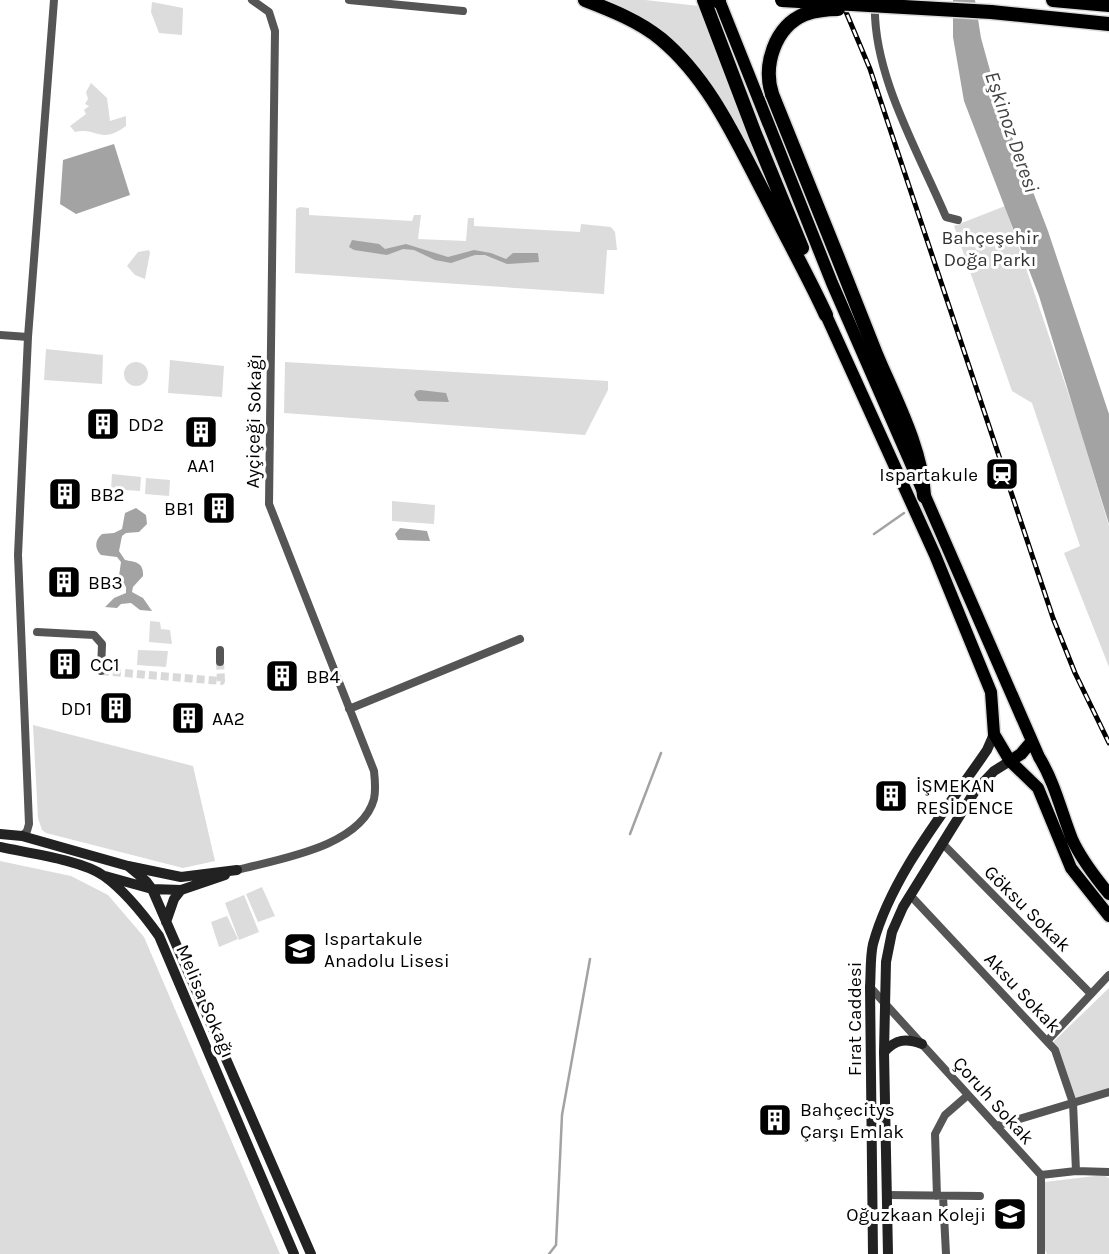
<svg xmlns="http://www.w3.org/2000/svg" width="1109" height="1254" font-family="Karla,sans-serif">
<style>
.green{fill:#dcdcdc}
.water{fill:#a3a3a3}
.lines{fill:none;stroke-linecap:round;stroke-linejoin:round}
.stream{stroke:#a3a3a3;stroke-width:2.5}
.street-tunnel{stroke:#d9d9d9;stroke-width:8;stroke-dasharray:8 4;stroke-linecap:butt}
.primary-casing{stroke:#dbdbdb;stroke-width:15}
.highway-casing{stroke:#dbdbdb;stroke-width:17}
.street{stroke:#555;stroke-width:8}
.secondary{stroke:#222;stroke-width:10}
.primary{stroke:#000;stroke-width:12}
.highway{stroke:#000;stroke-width:14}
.rail-casing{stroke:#000;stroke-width:5}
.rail{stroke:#fff;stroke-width:2.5;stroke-dasharray:8;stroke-linecap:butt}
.highway-bridge-casing{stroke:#dbdbdb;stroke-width:17;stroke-linecap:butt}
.highway-bridge{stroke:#000;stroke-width:14}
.labels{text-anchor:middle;stroke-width:6;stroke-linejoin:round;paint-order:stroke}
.park-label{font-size:19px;fill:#333;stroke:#fff}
.street-label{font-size:19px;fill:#000;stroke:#fff}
.poi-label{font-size:19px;fill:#000;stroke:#fff;text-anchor:start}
.water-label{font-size:21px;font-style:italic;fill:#444;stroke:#fff}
</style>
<rect width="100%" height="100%" fill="#fff"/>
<!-- green -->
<path class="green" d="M609,0H645L699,6L764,180L720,96L693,63L655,27Z
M152,2L183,8L182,35L159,33L151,12Z
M91,83L107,98L110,121L126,116V126C101,145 97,127 75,132L70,126L86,114L84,110L89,106L85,104L88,99L86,92Z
M1005,206L1077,419L1109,526V667L1064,553L1080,546L1032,403L1012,391L954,226Z
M300,207L309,208V215L412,221L414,215H421L418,239L466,241L468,218H474V226L580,232L581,224L611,227L615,232L617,250H607L604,294L295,273L296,209Z
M149,250L150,253L145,279L135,275L127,266L138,252Z
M46,349L103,355L102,384L44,380Z
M170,360L224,366L222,397L168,393Z
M285,362L608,381V390L585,435L284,413Z
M124 374a12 12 0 1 1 24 0a12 12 0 1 1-24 0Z
M112,474L141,477L140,491L111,489Z
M146,478L170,480L169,496L145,494Z
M392,501L435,505L434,524L392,521Z
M150,621L160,622L161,629L170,630L172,644L149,642Z
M138,650L168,651L166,667L137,665Z
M33,725L193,766L215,861L183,868L46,833L42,830L38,818Z
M0,861L71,876L108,895L144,937L280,1254H0Z
M262,887L275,916L258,922L246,894Z
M244,895L259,932L239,940L225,903Z
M227,916L238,939L219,947L211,922Z
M1109,988V1089L1075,1099L1052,1043Z
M1103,1175L1109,1178V1254H1047L1044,1248L1045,1182Z"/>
<!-- water -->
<path class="water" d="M953,0H975L981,38L999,103L1048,231L1109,414V524L1039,296L964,101L953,37Z
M114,144L130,195L76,214L60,204L63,160Z
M352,240L379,244L385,249L406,244L448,257L474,250L491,253L506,259L513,253H538L539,262L507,264L485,255H475L451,263L435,260L414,250L403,249L387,255L354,250L349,247Z
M420,390L446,393L449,402L418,401L414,395L416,391Z
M136,508L146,515L147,524L139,532L126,533L122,536L119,551L125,560C135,562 144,562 143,576L133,587L132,592L143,598L152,611L140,610L131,603L121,604L117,608L105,607L114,598L126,593V587L119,576L121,562L117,557L101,555C94,548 95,540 102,534L114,533L122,529L125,513Z
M400,528L427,531L430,541L398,540L395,534Z"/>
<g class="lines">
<!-- stream -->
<path class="stream" d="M874,534L904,513
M630,834L661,753
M549,1254L556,1245L562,1115L590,959"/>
<!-- street-tunnel -->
<path class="street-tunnel" d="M101,671L221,681L220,662"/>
<defs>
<path id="primary" d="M719,0L832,283L1039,757C1055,783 1061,811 1072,839C1081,859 1095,877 1109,894
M826,315L935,555L991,692L994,734L1010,761L1038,788L1071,868L1109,916
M1010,761L1021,754L1032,741"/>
<path id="highway" d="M585,0C611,10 639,21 661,39C710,80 736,140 765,195C785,235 807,274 826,315
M704,0L755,134L802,248
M718,0L719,2
M1053,0L1109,5
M991,12L1109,24
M772,94C807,181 842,267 876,354C894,397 922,449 924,496"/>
</defs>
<!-- primary casing -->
<use href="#primary" class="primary-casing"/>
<!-- highway casing -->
<use href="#highway" class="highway-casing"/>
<!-- street -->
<path class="street" d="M349,0L463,11
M875,3C872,74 919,153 946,217L958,220
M0,335L28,337L54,0
M37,632L94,635L102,644L101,671
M220,650V662
M349,709L520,639
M22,836L27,831L29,824L18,555L28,337
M942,843L1091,994
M237,870C278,859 361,847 374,799C376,790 375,780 374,771L269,504L275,31L269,12L252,0
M911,896L1055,1050L1073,1103L1076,1171
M870,987L1041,1175V1254
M1048,1040L1109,975
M996,1126L1109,1092
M1041,1175L1076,1171L1109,1172
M886,1195L980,1196
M937,1196L935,1134L945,1115L968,1095
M943,1196L946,1254"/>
<!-- secondary -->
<path class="secondary" d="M0,834L22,836L128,866L181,877L237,870
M0,847C27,853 82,860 104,876C125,891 144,915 159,936L294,1254
M128,866L146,881L152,889L311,1254
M105,876L152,889L181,890L225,875
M166,922L174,899L181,890
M884,1052C896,1039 906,1038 922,1044
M873,1254L870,987C871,973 870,957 873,944C892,874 947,809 987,750L994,734
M888,1254L884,1052L886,962L892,932L903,907L975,791L994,771L1010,761"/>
<!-- primary -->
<use href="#primary" class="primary"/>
<!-- highway -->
<use href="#highway" class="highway"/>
<defs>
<path id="rail" d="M841,0L870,69L1053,618L1075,673L1109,743"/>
</defs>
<!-- rail casing -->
<use href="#rail" class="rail-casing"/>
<!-- rail -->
<use href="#rail" class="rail"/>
<defs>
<path id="highway-bridge" d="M782,0L991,12
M772,94C763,66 774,27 805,14C814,11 828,9 838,9"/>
</defs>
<!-- highway-bridge casing -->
<use href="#highway-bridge" class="highway-bridge-casing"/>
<!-- highway-bridge -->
<use href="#highway-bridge" class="highway-bridge"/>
</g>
<!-- icons -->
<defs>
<symbol id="building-square" viewBox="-11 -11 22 22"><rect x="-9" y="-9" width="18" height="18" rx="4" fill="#000" stroke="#fff"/><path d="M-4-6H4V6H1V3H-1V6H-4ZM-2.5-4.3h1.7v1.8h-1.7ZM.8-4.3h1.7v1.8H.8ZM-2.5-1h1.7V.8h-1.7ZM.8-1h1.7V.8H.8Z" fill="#fff"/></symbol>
<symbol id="station-square" viewBox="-11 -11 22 22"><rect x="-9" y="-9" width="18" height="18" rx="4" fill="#000" stroke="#fff"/><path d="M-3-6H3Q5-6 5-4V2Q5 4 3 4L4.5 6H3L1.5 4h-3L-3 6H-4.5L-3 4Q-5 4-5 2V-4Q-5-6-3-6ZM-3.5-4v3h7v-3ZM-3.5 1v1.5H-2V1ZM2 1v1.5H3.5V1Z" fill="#fff"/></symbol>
<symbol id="school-square" viewBox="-11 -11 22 22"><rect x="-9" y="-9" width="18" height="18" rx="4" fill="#000" stroke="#fff"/><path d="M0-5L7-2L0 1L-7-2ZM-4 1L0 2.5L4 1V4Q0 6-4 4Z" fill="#fff"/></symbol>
</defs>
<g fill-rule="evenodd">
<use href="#building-square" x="84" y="405" width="38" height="38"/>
<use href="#building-square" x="182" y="413" width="38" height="38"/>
<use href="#station-square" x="983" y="455" width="38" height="38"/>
<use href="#building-square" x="46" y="475" width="38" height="38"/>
<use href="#building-square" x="200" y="489" width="38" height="38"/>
<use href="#building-square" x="45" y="563" width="38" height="38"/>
<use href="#building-square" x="46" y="645" width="38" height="38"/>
<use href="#building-square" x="263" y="657" width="38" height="38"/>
<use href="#building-square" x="97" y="689" width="38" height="38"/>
<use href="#building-square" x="169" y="699" width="38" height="38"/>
<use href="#building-square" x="872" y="777" width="38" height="38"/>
<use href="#school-square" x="281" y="930" width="38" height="38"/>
<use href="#building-square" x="756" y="1101" width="38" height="38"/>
<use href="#school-square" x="991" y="1195" width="38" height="38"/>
</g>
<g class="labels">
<!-- park labels -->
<g class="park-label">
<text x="990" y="244">Bahçeşehir<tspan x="990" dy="22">Doğa Parkı</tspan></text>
</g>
<!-- street labels -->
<g class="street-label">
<text transform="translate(253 421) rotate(-89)" y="7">Ayçiçeği Sokağı</text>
<text transform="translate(1028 908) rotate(45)" y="7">Göksu Sokak</text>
<text transform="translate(1023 992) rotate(47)" y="7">Aksu Sokak</text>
<text transform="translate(206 1001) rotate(67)" y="7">Melisa Sokağı</text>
<text transform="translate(854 1019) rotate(-90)" y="7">Fırat Caddesi</text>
<text transform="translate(994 1100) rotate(48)" y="7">Çoruh Sokak</text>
</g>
<!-- poi labels -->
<g class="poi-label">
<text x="128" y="431">DD2</text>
<text x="201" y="472" text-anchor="middle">AA1</text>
<text x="978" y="481" text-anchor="end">Ispartakule</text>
<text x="90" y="501">BB2</text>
<text x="194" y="515" text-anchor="end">BB1</text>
<text x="88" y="589">BB3</text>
<text x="90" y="671">CC1</text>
<text x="306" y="683">BB4</text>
<text x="92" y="715" text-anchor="end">DD1</text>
<text x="212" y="725">AA2</text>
<text x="916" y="792">İŞMEKAN<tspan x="916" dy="22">RESİDENCE</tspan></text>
<text x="324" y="945">Ispartakule<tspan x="324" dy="22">Anadolu Lisesi</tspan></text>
<text x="800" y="1116">Bahçecitys<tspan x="800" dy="22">Çarşı Emlak</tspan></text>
<text x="986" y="1221" text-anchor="end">Oğuzkaan Koleji</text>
</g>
<!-- water labels -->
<g class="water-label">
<text transform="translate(1012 132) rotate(71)" y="7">Eşkinoz Deresi</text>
</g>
</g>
</svg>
